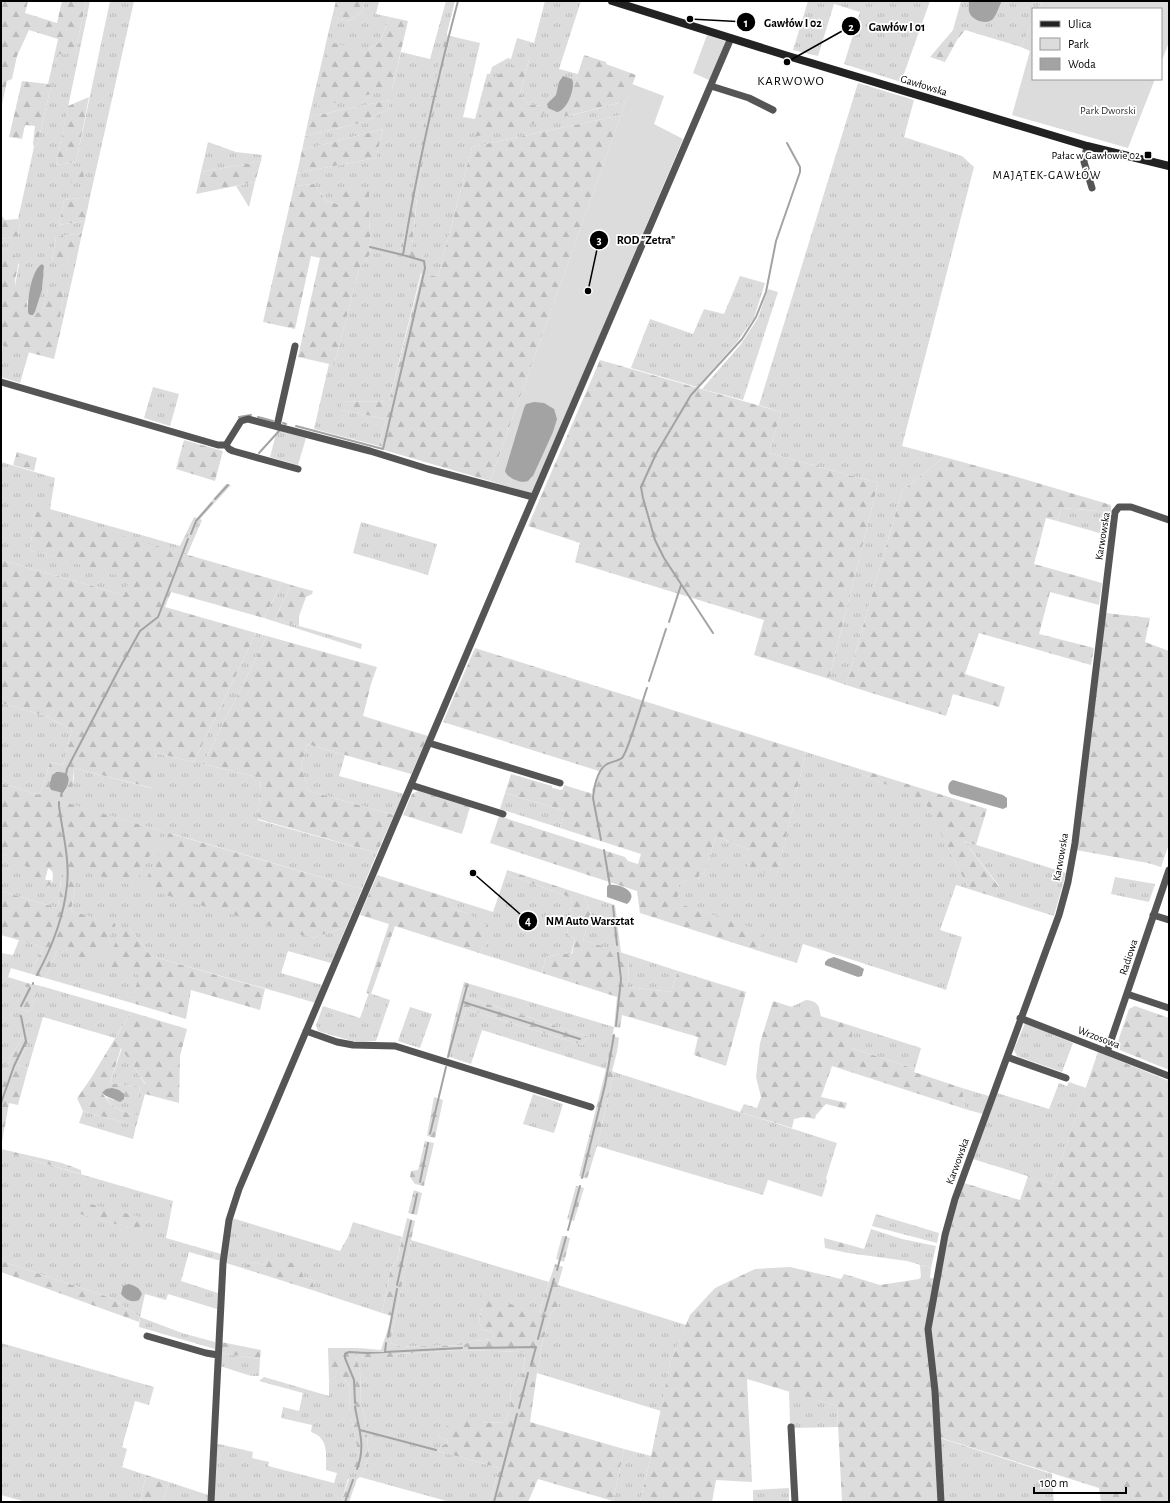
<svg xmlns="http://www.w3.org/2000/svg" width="1170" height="1503" font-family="'Alegreya Sans',sans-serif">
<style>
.grass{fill:url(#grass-tufts);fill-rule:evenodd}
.forest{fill:url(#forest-firs);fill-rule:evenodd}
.green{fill:#dcdcdc}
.water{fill:#a3a3a3}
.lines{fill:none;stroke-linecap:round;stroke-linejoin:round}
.stream{stroke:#a3a3a3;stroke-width:2}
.street{stroke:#555;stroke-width:7}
.secondary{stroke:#222;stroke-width:8}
.poi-dot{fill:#000;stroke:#fff;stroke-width:1.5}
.labels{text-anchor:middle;stroke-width:3.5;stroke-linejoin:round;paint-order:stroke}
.street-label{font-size:11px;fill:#000;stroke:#fff}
.park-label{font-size:11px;fill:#333;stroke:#fff}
.poi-label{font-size:11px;fill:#000;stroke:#fff;text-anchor:end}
.neighbourhood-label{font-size:12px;letter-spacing:1px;fill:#000;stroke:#fff}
.quarter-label{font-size:13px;letter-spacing:1px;fill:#000;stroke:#fff}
.leader{fill:none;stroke:#000;stroke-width:1.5}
.callout-dot{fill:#000;stroke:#fff;stroke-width:1.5}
.mark-label{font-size:12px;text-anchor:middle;font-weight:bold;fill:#fff}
.callout-label{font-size:12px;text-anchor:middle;font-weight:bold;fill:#000;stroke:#fff;stroke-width:3.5;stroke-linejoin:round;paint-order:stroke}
</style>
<defs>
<pattern id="grass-tufts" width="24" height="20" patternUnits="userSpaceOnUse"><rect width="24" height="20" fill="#dcdcdc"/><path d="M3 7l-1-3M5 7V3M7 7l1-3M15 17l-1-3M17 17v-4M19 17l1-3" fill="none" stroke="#bbb"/></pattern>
<pattern id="forest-firs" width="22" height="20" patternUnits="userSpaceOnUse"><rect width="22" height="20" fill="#dcdcdc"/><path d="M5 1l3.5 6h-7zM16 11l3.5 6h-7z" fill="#bbb"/></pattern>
</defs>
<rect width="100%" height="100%" fill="#fff"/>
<!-- grass -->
<path class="grass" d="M86,1H90L56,165L76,162L110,1H134L90,197L64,200L59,225L85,221L82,233L56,237L52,260L76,262L63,320L60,318L64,291L48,289L42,314L35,312L42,290L44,266L35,273L27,303H20L15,285L19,265L14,255L15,247L1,250V239L18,236L20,222L18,219L34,147L37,146L51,86L48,84L53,62H56L59,54H75Z
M365,1H379L376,14L390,17L379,43L368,50L392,89L401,52L430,59L446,1H455L436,77L442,74L450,36L480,43L463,117L475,119L487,74H490L492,67L508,58L511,59L517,38L534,43L545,1H581L559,69L578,74L565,117L626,101L621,115L472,147L438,277L421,273L389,401L341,402V410L386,419L379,446L314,429L329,364L334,365L359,269L370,254L371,243L369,220L338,204L326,201L314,184L294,186L297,173L376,158L383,129L302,150L305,136L365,122L388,109L390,100L309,117L332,17L349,21L362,12ZM530,56L520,94L528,104L541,106L474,137ZM424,157L418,187L412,248L400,251Z
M808,1H930L901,82L844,64L860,12L834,4L818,56L793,50Z
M961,1H1042L1038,9H1033V20L1021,47L965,30H953Z
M858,83L914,100L904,137L962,156L974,167L902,446L944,457L902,491L846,685L829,679L878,483L769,453L781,412L759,405Z
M208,142L236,152L262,155L261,161L201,172Z
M255,182L249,207L236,186Z
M740,276L765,283L754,318L737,342L697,387L631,368L650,319L693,334L704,309L724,314Z
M768,289L778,292L743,400L702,389L741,344L758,318Z
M3,345L29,352L20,383L1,377V352Z
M153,387L179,394L170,426L144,418Z
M277,430L306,438L298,465L270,457Z
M1,462L55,478L50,509L180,546L194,517L197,518L226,484L231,485L200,519L202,520L187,555L35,513L30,550L131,578L124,595L1,560Z
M1062,508L1111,512L1108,531L1103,534L1057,521Z
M361,522L437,544L428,575L353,553Z
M282,582L291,585L275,619L362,644L361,649L264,618Z
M256,633L267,636L203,764L261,778L258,820L377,853L362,889L170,833L312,938L346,927L331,963L288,951L281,973L322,985L316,1003L151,956L129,928L140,975L132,1003L45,978L57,951L115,925L71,911L75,888V869L162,831L45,797L51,790L63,793V802L74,780V768L151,788L156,753L194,762Z
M1,703L43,715L72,729L63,765L50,762L44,783L39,795L1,783Z
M307,744L345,755L339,776L404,794L394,815L309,791L301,767Z
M806,752L863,770V775L924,799L969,889L956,885L940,930L962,937L946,990L803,944L797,963L759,951L761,931L676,903L679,885L686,880H698L700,873L704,874L716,836L750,850L777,874Z
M505,793L565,811L560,828L500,809Z
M964,841L1066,873L1054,916L991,896L999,886Z
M1,854C20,859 36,873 52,884L53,875L52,871H62L58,908L1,891Z
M506,874L572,898L567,935L575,938L571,954H560L546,957L542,973L479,953L488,942L469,914L454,909L446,897L493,912Z
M1115,877L1155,884L1149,902L1111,894Z
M584,895L615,905L621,953L583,940L591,914Z
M19,940L43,947L31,974L11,968L8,977L27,983L15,1008L29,1012L41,986L131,1012L115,1038L43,1017L28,1068L17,1065L29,1041L22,1038L10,1058L6,1070L1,1069V953L13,955Z
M629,955L678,971L671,992L628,987Z
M470,984L614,1027L606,1069L482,1030L471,1064L447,1056L454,1021L462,1023L466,1009L583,1045L587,1036L466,997Z
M369,993L390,1000L376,1041H352L318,1031L316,1025L323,1006L360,1018Z
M806,1000C818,1001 819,1005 821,1017L791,1007Z
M410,1007L432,1014L420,1048L398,1041Z
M1025,1023L1073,1043L1062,1072L1017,1056L1014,1050Z
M852,1026L921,1048L915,1069L852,1048Z
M122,1048L145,1084V1094L139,1116L130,1114L112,1106L106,1097L113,1100L138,1097L140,1087L110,1083Z
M614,1072L837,1143L826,1178L827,1181L822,1197L768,1180L763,1195L597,1146Z
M1069,1082L1086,1088L1053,1184L973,1159L997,1093L1049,1109L1059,1083L1067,1086Z
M962,1088L989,1096L983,1114L965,1109Z
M533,1094L563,1104L554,1133L523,1124Z
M83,1111L136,1126L133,1139L79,1123Z
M1,1155H15L173,1201L166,1238L221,1254V1261L189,1252L181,1281L218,1293L217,1309L168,1294L166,1300L145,1294L140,1317L182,1333L215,1342V1349L139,1327L140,1317L111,1298L1,1261ZM83,1203L142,1231L129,1239V1228L81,1214Z
M876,1214L939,1233L937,1243L872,1226Z
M232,1218L340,1251L348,1237L353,1222L402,1237L397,1260L391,1267L382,1313L315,1291L312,1280L303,1277L268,1257L265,1265L253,1262L242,1268L226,1263Z
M871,1229L902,1239L936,1246L931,1268L907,1261L848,1253L850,1245L864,1249Z
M411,1240L549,1282L539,1313L482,1308L479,1321L482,1329L492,1332L494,1336L493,1339L473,1341L462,1345L401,1347L390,1343Z
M558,1285L686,1325L671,1360L661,1411L537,1373L541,1355L540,1351L551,1313L558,1306Z
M1,1343L154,1387L149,1405L135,1401L122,1447L127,1449L122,1467L146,1475L140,1502H26L1,1495Z
M353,1348H359L363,1358H390L400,1354L459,1350L522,1352L525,1354L523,1373L511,1391L510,1409L505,1422L481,1423L441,1429L438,1437L447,1440L448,1443L441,1446L438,1451L499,1468L490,1502H450L360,1477L357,1479H348L342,1500L348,1502H214L216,1445L219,1444L253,1452L252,1458L269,1462L268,1466L334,1483L337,1473L326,1470C326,1454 329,1438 311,1432L312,1425L281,1418L283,1407L299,1411L303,1393L259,1381L264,1377L329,1396V1381L336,1376H342L350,1386L349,1408L363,1473L369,1456L365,1418L361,1404L360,1370Z
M221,1353L260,1359L259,1376H251L220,1366Z
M789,1391L837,1406L838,1427L795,1428L790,1424Z
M940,1438L1052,1474L1054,1502H944Z
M624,1449L651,1456L640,1502H618L613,1501Z
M169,1482L208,1495V1502H163Z
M789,1488V1502H753V1490Z"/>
<!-- forest -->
<path class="forest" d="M1,1H28L25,13L57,23L62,1H86L75,54H59L56,62H53L58,39L29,30L17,56L12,79L7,81L1,109Z
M336,1H365L362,12L349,21L332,17Z
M390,17L408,21L392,89L317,107V101L328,42L368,50L379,43Z
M953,30H965L957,40L945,62L930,57Z
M446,35L450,36L442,74L435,77Z
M584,55L606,62V64L636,75L626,101L564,117Z
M530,56L520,94L528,104L541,106L545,109L541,122L474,137L488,81Z
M22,81L48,84L51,86L37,146L34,147L33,144L35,126L25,125L22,139L9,137Z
M438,95L427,144L419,145L431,96Z
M89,97L76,162L56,165L68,106Z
M390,100L388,109L365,122L305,136L309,117Z
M621,115L490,481L384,450V447L379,446L386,419L341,410V402L389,401L422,273L438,277L472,147Z
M383,129L376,158L297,173L302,150Z
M424,157L418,187L412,248L426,252L421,263L404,259L400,251L408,219L417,158Z
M261,161L255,182L196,194L201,172Z
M75,166L83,167L84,180L71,183Z
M314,184L326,201L338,204L347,187L369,189V220L371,243L370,254L359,269L334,365L298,357L320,258L311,256L295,329L263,322L294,186Z
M90,197L85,221L59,225L64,200Z
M1,215L5,220L18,219L20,222L18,236L1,239Z
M82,233L76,262L52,261L56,237Z
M16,246L14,255C23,264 14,274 15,284C15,285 17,290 18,291L22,293L20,302L27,303L28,313L33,315L35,312L42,313L48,289L56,286L64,291L60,318L63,320L54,359L1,345V250Z
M600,360L781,412L769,453L878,483L829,679L754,655L764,620L575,562L580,543L528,526Z
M184,440L223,451L215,481L176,469Z
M17,452L37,458L34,471L13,465Z
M944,457L1024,479L1111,505V512L1062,508L1057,521L1046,518L1034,564L1102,583L1099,605L1050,592L1039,634L1094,648L1091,665L979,633L965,674L1005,687L999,707L953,694L946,716L846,685L902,491Z
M35,511L282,582L264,618L171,592L165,607L256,633L194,762L156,753L152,788L74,768L72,793L64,802L162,831L134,886L75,869V888L71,911L116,924L97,963L57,951L45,978L31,974L43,947L1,935V891L58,908L62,871H52L48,868L45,880H51L52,884L45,887L36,885L29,877V868L7,856L1,854V783L39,795L44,783L50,762L63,765L72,729L43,715L1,703V560L124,595L130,579L30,550ZM55,772H62L66,790L63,793V802L46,797L51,790L49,786L52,775Z
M291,585L313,591L312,594L306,597L299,616V626L275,619Z
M1106,613L1150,618L1145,642L1169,651V844L1161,867L1148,863L1076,850Z
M267,636L377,667L371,684L363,716L428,736L411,774L307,744L301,767L309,791L394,815L377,853L258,819L261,778L203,764Z
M475,648L806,752L777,875L747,869L750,850L716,836L704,874L700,873L698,880H686L679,885L677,903L762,931L759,951L640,913L637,891L490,843L499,816L625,857L628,861L638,864L641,854L560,828L565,811L505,793L511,774L552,786V788L561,790L563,789L564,785L593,794L592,790L599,771L443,722Z
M863,770L987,809L976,845L964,841L999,887L991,896L969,889L924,800L863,775Z
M418,791L470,807L462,834L403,815L412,794Z
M169,833L362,889L346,927L312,938L142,888Z
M507,870L584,895L591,914L583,940L629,955L628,987L671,992L678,971L746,992L726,1066L694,1055L698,1037L622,1015L620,1028L614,1027L617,997L542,973L546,957L560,954H572L575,938L567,935L572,898L506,874Z
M377,875L446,897L454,909L469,914L487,925L488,942L479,953L395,926L371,994L366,993L389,924L360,915Z
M123,927L129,928L151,956L265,989L260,1010L191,990L186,1019L132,1003L139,975L105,965Z
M464,982L470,984L466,997L587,1036L583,1045L466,1009L462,1023L454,1021Z
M27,983L41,986L29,1012L14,1008Z
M773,1001L852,1026V1048L915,1069L914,1072L962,1088L965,1109L832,1066L821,1097L847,1103L845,1109L826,1104L816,1115L815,1119L803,1117L794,1119L792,1128L740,1112L744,1104L757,1108L761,1097L756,1077L760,1043Z
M1135,1006L1169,1018V1070L1120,1050L1117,1044L1129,1009Z
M131,1012L187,1029L180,1056L179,1103L145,1094V1083L121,1048L110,1083L140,1087L138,1097L120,1102L124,1098V1094L102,1093L112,1106L130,1114L139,1116L136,1126L83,1111L77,1098L91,1078Z
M612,1035L619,1038L617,1052L612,1071L614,1072L597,1146L587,1179L579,1176L606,1069Z
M22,1038L29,1041L17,1065L28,1068L18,1105L9,1103L1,1147V1069L6,1070L10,1058Z
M1098,1052L1169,1081V1502H1101L1099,1488L938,1437L939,1502H842L837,1406L747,1379L752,1482L716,1480L712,1502H640L651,1456L671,1360L690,1315L715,1288L755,1269L790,1267L841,1279L844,1274L880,1285L919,1279L921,1277L920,1265L931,1268L930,1278L940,1279L948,1235L964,1183L1020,1200L1028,1176L1053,1184Z
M434,1097L443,1100L435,1138L427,1136Z
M425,1141L434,1143L424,1186L415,1184L410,1177L411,1171L418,1170Z
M1,1149L62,1163L81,1170V1174L15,1155H1Z
M576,1186L584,1188L574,1221L567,1219Z
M414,1190L422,1193L417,1215L408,1213Z
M83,1202L140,1217L142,1231L139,1242L129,1239V1228L80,1214Z
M407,1218L415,1221L390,1343L401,1347L462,1345L473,1341L493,1339L494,1336L492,1332L482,1329L479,1321L482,1308L480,1295L539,1313L555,1264L563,1267L558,1285V1306L551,1313L540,1351L541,1355L537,1373L530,1422L624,1449L613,1501L538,1479L528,1502H490L499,1468L438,1451L441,1446L448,1443L447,1440L438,1437L440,1429L472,1417L481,1423L505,1422L510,1409L511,1391L523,1373L525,1354L522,1352L459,1350L400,1354L390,1358H363L359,1348L381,1350L392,1316L382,1313L391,1267L397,1260Z
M562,1236L570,1238L564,1262L556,1259Z
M824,1238L850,1245L848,1253L825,1248Z
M268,1257L300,1265L303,1277L312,1280L315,1291L242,1268L253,1262L265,1265Z
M1,1261L111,1298L140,1317L139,1322L1,1272Z
M221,1342L261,1350L260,1359L221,1353Z
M328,1348H353L360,1370L361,1404L365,1418L369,1456L363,1473L354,1467L359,1456L349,1408L350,1386L342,1376H336L329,1381Z
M146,1475L169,1482L163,1502H140Z
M349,1479H357L349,1502L342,1500Z"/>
<!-- green -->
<path class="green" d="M1042,1H1169V42L1161,63V9H1038Z
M1033,20V79H1155L1128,148L1012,115L1030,51L1021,47Z
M707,35L725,41V46L709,80L693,73Z
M632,84L664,96L654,124L683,139L532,494L490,481Z"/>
<!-- water -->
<path class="water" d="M969,1H1002C999,6 997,14 993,19C987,25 974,21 970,14C968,10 969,6 969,1Z
M563,76L572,79C576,87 567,111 557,112L548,108L547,104L556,95L559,82Z
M42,264L44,266L42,290L35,312L33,315H30L28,313C27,302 31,270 42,264Z
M534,402L544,403L554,409L557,419L553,432L533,476C532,476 529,480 528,481C522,484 507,478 505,471L524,408L526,404Z
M56,772C58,772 64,772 66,774C72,778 66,790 63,793L51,790L49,786L52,775Z
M953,780L1003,795L1007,798V807L1003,809L951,794C947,791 947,782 953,780Z
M608,885C619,883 641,892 627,904L607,897V887Z
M834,957L859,966L864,969L862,976L858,977L825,965V962L828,959Z
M112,1088L119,1090L124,1094V1099L120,1102L106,1096L102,1093L106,1089Z
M129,1284C135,1286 139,1287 142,1294L139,1300C132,1303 126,1300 121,1294L123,1286Z"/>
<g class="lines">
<!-- stream -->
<path class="stream" d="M370,247L403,255
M239,417L251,415
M258,417L273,421
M283,423L286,424
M296,426L383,449L425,268L424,261L403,255C417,169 436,84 458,1
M259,453L279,431
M215,499L228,485
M191,534L196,521L212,503
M669,622L681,585
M713,633L664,558L655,540L643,498L641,487L656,454L691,395L742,339L756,317L766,292L776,241L800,172V167L787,143
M649,681L666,629
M66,775L67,769L119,669L140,631L158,617L188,539
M61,796L62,791
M601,840L593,798C594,788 597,770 607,764C611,762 618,761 622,758C628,752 643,699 647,688
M604,850L610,886
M613,906L617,945
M37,975C52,947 64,916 67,885C70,860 62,830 59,806V802
M33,984V983
M463,1002L580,1039
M21,1006L30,988
M616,1026L621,979L618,953
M448,1057L467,986
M1,1103L14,1066L26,1041L21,1016
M430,1134L446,1067
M582,1178L605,1085L614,1035
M420,1182L428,1143
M413,1213L417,1194
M568,1230L580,1186
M557,1270L566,1237
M397,1285L411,1221
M545,1311L554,1279
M388,1337L397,1289
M538,1339L544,1316
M469,1348L536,1347L531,1365
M385,1352L386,1343
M355,1403L354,1380L345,1358V1354L349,1352L366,1353L462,1348
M355,1407C359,1430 366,1446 357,1469
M519,1408L528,1373
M360,1430L436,1450
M345,1502L353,1480
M494,1502L517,1414"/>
<!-- street -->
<path class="street" d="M711,86L749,98L773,110
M1087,146L1084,162L1092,188
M1,382L218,445H226
M277,426L295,346
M298,469L233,451L229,449L226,445L241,421L248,419L370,451L428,469L533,497
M429,743L560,783
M411,785L503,814
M1153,915L1169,920
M1127,994L1169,1008
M1020,1018L1169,1076
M306,1031L337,1042L353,1045L395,1046L591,1107
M1107,1052L1169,870
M1007,1057L1066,1078
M147,1336L206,1353L218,1355
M791,1427L795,1502
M211,1502L223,1263L229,1220L239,1189L501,573L731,38
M941,1502L935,1391L928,1329L945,1235L955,1199L1059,915L1068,882L1075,843L1115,512L1119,507H1131L1169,520"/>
<!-- secondary -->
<path class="secondary" d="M612,1L788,56L1087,146L1169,166"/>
</g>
<!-- markers -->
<rect class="poi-dot" x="1144" y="151" width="8" height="8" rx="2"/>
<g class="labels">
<!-- street labels -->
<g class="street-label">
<text transform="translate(924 85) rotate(17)" y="4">Gawłowska</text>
<text transform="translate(1102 536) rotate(-81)" y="4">Karwowska</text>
<text transform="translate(1060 857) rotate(-80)" y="4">Karwowska</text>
<text transform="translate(1128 957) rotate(-72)" y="4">Radiowa</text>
<text transform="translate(1099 1037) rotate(21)" y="4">Wrzosowa</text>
<text transform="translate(957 1161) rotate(-70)" y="4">Karwowska</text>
</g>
<!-- park labels -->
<g class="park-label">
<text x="1108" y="114">Park Dworski</text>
</g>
<!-- poi labels -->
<g class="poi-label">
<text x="1140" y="159">Pałac w Gawłowie 02</text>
</g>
<!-- neighbourhood labels -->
<g class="neighbourhood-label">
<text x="1047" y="179">MAJĄTEK-GAWŁÓW</text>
</g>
<!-- quarter labels -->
<g class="quarter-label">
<text x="791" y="85">KARWOWO</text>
</g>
</g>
<!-- callouts -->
<path class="leader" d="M690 19L746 22M787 62L851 26M588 291L599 240M473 873L528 921"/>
<g class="callout-dot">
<circle cx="690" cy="19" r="4"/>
<circle cx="787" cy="62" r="4"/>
<circle cx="588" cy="291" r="4"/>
<circle cx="473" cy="873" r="4"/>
<circle cx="746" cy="22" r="10"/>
<circle cx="851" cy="26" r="10"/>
<circle cx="599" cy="240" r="10"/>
<circle cx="528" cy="921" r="10"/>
</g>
<g class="mark-label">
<text x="746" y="27">1</text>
<text x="851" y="31">2</text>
<text x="599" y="244">3</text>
<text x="528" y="925">4</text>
</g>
<g class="callout-label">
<text x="793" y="27">Gawłów I 02</text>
<text x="897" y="31">Gawłów I 01</text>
<text x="646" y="244">ROD "Zetra"</text>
<text x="590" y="925">NM Auto Warsztat</text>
</g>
<!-- border -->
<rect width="1170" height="1503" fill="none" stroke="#000000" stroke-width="4"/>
<!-- legend -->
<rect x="1032" y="8" width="130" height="72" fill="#ffffff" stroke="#999999"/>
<rect x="1040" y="21" width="20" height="6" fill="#222222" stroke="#999999"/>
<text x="1068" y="28" font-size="12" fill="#000000">Ulica</text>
<rect x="1040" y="38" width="20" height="12" fill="#dcdcdc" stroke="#999999"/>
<text x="1068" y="48" font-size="12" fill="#000000">Park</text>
<rect x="1040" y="58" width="20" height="12" fill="#a3a3a3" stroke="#999999"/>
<text x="1068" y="68" font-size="12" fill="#000000">Woda</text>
<!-- scale -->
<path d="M1034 1487v6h92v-6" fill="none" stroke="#000000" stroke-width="2"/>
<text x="1040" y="1487" font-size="12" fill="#000000" stroke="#ffffff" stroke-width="3" paint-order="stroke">100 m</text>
</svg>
